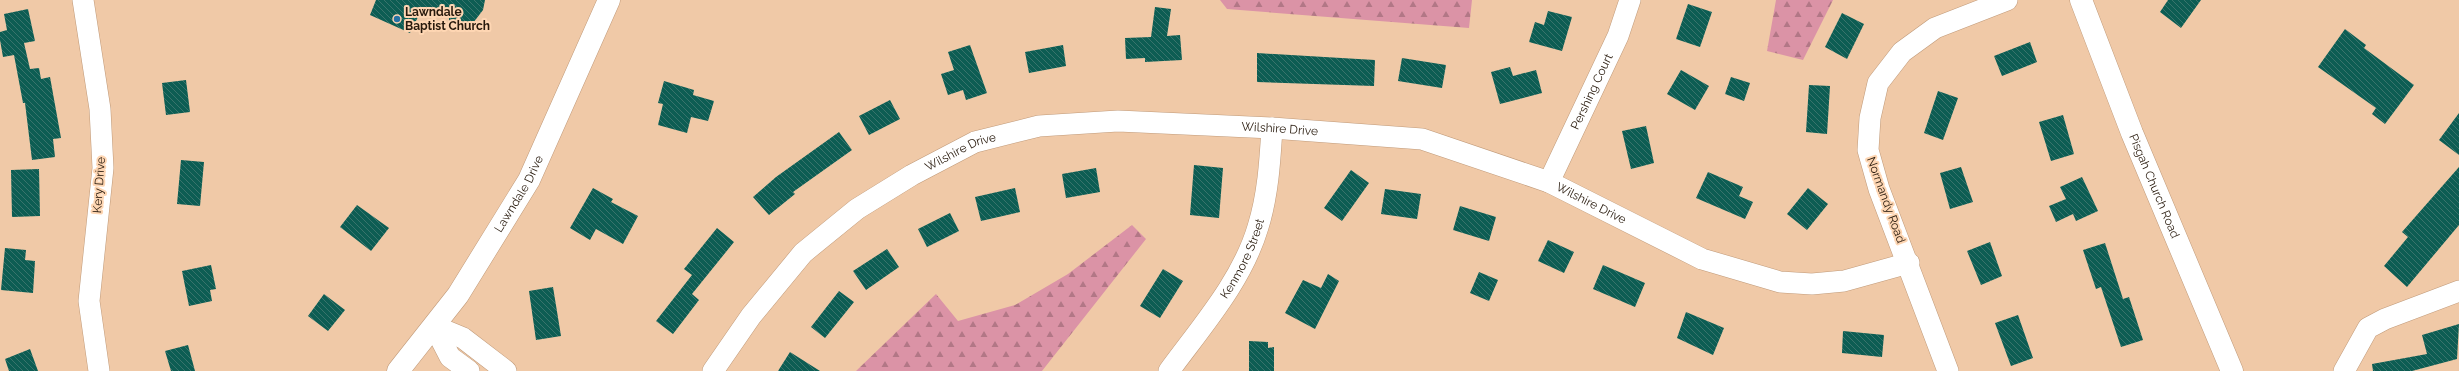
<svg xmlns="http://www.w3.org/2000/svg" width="2459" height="371" font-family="Raleway,sans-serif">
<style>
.forest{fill:url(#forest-firs)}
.building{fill:url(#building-back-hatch)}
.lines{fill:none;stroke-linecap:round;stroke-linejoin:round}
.minor-casing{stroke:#c09a79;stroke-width:22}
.secondary-casing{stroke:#c09a79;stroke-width:23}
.minor{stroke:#fff;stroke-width:21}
.secondary{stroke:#fff;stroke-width:22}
.poi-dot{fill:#2572a4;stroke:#fed6b3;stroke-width:1.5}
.labels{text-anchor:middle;stroke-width:4;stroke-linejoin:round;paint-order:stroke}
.poi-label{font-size:12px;font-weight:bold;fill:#281a0d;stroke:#fed6b3;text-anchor:start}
.street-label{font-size:12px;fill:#281a0d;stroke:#fed6b3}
</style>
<defs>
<pattern id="forest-firs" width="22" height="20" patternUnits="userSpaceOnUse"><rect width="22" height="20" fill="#db93a6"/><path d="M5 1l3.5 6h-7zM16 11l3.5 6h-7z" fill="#b27786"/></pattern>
<pattern id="building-back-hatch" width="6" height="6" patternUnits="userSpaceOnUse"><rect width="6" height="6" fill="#0d5d53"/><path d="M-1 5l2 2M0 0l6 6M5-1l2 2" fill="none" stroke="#39746c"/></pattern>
</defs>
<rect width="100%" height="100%" fill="#f0c9a7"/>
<!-- forest -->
<path class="forest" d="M1220,0H1472L1469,28L1227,9Z
M1776,0H1833L1803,60L1767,51Z
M1132,225L1146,239L1042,371H856L936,294L958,321L1015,305L1068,274Z"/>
<!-- building -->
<path class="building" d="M376,0H485L483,10L470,27L466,24L449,21V16L422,12L421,16L419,15L410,33L370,15Z
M2168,0H2201L2181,28L2160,12Z
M1688,4L1712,12L1700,47L1676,39Z
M1155,7L1171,9L1167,36L1180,35L1182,60L1145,62V58L1126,59L1125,38L1151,37Z
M28,9L35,41L24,43L30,69L39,68L41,79L50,77L61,138L53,139L55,157L32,160L25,103H23L14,55L3,57L0,40V32L7,30L4,14Z
M1548,11L1572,17L1562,51L1529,42L1535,22L1544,25Z
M1842,13L1864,24L1847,59L1825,47Z
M2345,29L2366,45L2364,48L2414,85L2385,124L2372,114L2376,108L2318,67Z
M2030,42L2037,62L2002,76L1994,56Z
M970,45L987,93L966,100L963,90L948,95L941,74L954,70L948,52Z
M1063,45L1066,66L1029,73L1025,52Z
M1257,53L1375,60L1374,86L1257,82Z
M1402,58L1446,65L1442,88L1398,81Z
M1510,67L1513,76L1536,70L1542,93L1500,104L1491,72Z
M1681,70L1709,86L1695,110L1667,94Z
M1731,77L1750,83L1744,101L1725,94Z
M186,80L190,112L166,115L162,83Z
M664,81L694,90L693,95L714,101L708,121L691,117L687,133L658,125L663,104L658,103Z
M1809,85L1830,86L1827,134L1806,132Z
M1938,91L1958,98L1943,140L1924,133Z
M890,100L900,119L869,135L859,116Z
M2459,113V155L2439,140Z
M2063,115L2074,154L2051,161L2039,122Z
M1646,126L1654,163L1631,169L1622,131Z
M839,132L852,150L793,192L795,194L769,215L753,197L776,177Z
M181,160L204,162L200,206L177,204Z
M1194,165L1223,168L1219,218L1190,215Z
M1961,167L1973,202L1950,209L1940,173Z
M2459,167V225L2407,287L2384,266L2408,237L2402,232Z
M1096,168L1100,192L1066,198L1062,174Z
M39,169L40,216L12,217L11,170Z
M1351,170L1369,183L1342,221L1324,208Z
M1708,172L1743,187L1739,196L1753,202L1745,219L1696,198Z
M2082,177L2098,211L2076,221L2073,214L2056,222L2049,206L2066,199L2060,187Z
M593,188L613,199L611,202L638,216L623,244L596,229L590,240L570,228Z
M1015,188L1020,212L981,221L975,197Z
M1808,188L1828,204L1807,230L1787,214Z
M1385,189L1421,194L1417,219L1381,214Z
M357,205L389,228L371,251L340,227Z
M1460,206L1496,217L1489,241L1453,230Z
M950,213L959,231L927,247L918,229Z
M717,228L734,242L692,294L699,300L673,334L656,321L692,275L684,269Z
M1548,240L1574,252L1564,273L1538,261Z
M1990,242L2002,276L1981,285L1967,251Z
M2105,243L2123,299L2129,297L2143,340L2121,347L2101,287L2096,289L2083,250Z
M5,248L26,250L25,260L35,261L33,293L1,290Z
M887,249L899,267L866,290L853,271Z
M211,265L216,289L210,290L212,301L189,306L182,271Z
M1603,265L1645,283L1635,307L1593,289Z
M1163,269L1183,281L1160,318L1140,306Z
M1479,272L1498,280L1489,301L1470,293Z
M1328,274L1339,281L1315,329L1285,313L1303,280L1321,288Z
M553,287L561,336L536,340L529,291Z
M839,291L854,302L825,338L811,327Z
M324,294L345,310L328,331L308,316Z
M1686,312L1724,328L1713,355L1677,338Z
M2018,315L2033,358L2011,366L1995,323Z
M2459,324L2457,359L2412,371H2373L2372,364L2427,354L2422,335Z
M1843,331L1884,335L1882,357L1842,353Z
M1249,341L1268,342V348L1274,347V371H1249Z
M188,345L195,371H171L165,351Z
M30,349L38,371H9L5,359Z
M790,352L820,371H778Z"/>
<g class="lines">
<defs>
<g id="minor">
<path d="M83,0L100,109L103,168L89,301L99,371"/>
<path id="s1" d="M1549,182L1618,36L1630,0"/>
<path d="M434,326L463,338L506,371"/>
<path d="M434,326L450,357L469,371"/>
<path id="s2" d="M713,371L751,316L803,253L857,209L912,175L975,142L1039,126L1118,121L1272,128L1422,139L1549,182L1702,259L1780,282L1812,284L1844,281L1909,263"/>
<path id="s3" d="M1169,371C1202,326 1242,281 1258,227C1268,195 1270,161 1272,128"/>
<path d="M1948,371L1879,189L1868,150L1870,118L1878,83L1902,52L1935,28L2007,0"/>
<path d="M2344,371L2368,328L2385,319L2459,291"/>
</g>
<g id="secondary">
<path id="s4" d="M2081,0L2132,133L2232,371"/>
<path id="s5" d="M398,371L458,295L529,180L609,0"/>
</g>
</defs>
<!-- minor casing -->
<use href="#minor" class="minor-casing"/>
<!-- secondary casing -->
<use href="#secondary" class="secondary-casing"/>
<!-- minor -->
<use href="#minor" class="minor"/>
<!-- secondary -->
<use href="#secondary" class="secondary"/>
</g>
<!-- markers -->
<circle class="poi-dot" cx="397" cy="19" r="4"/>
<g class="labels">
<!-- poi labels -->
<g class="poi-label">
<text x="405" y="16">Lawndale<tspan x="405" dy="14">Baptist Church</tspan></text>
</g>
<!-- street labels -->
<g class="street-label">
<text dy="4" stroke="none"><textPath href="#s1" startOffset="100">Pershing Court</textPath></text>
<text dy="4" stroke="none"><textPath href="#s2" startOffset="661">Wilshire Drive</textPath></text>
<text dy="4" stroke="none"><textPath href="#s2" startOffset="337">Wilshire Drive</textPath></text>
<text transform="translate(99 185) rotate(-86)" y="4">Kery Drive</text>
<text dy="4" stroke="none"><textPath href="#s4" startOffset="200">Pisgah Church Road</textPath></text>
<text dy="4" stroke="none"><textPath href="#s5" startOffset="215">Lawndale Drive</textPath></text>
<text transform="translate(1886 200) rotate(70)" y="4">Normandy Road</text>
<text dy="4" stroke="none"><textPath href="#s2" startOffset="985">Wilshire Drive</textPath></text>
<text dy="4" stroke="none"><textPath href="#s3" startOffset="135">Kenmore Street</textPath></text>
</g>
</g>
</svg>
